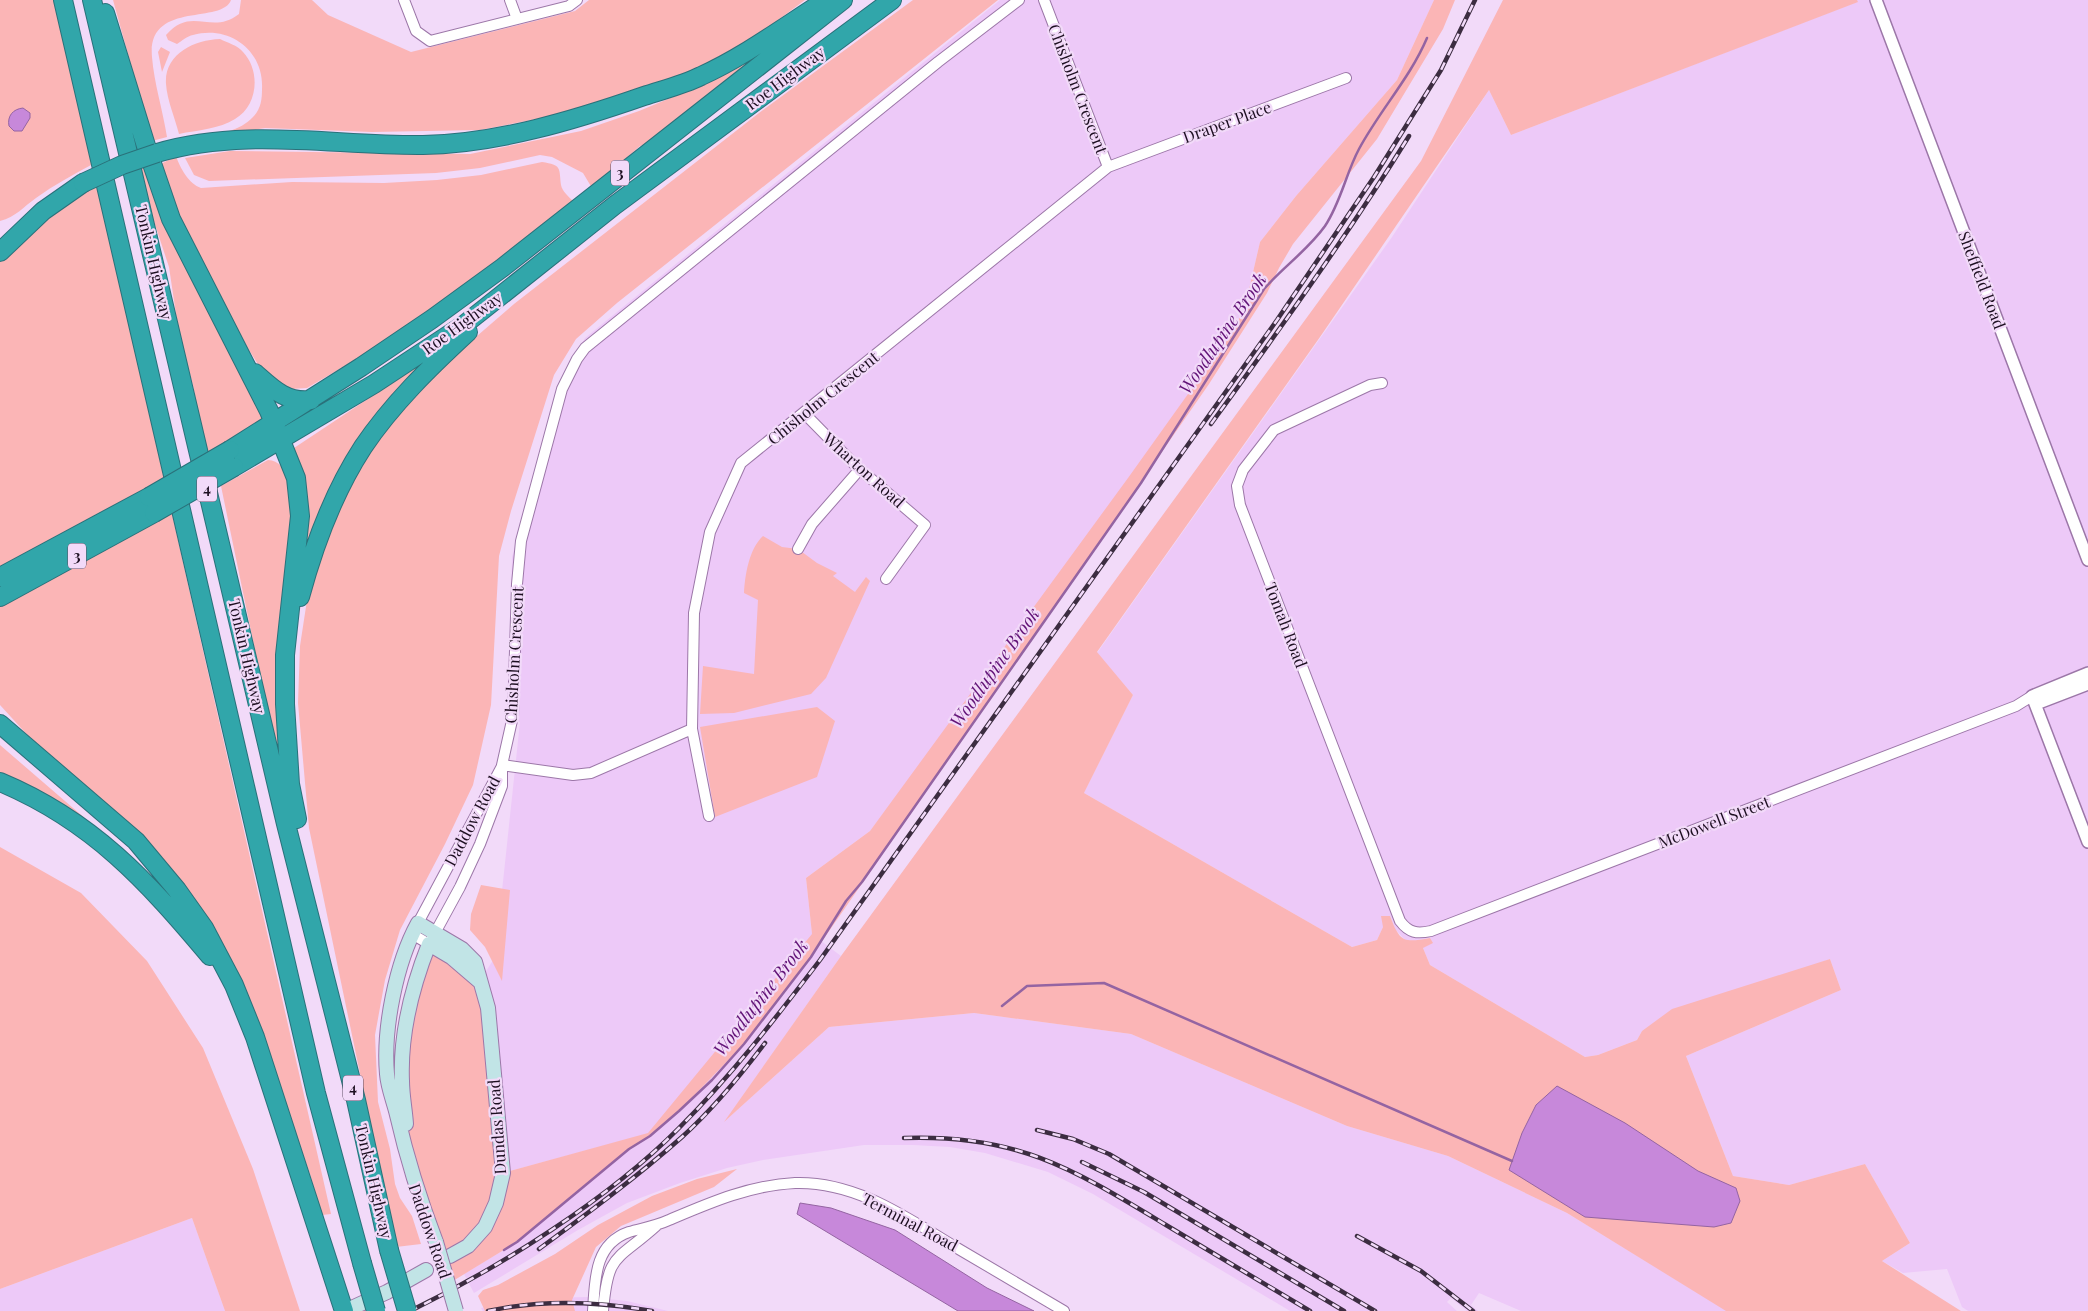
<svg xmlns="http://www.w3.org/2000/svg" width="2088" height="1311" font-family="'Playfair Display',serif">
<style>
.built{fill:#edc9f8}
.green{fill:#fbb5b6}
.water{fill:#c788da;stroke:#9464a2}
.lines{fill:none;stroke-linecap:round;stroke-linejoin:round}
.stream{stroke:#9464a2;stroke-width:2.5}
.minor-casing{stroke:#9c77a8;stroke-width:12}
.tertiary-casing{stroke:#9c77a8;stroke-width:14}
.secondary-casing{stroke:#9c77a8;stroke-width:16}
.motorway-casing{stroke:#2a717a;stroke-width:20}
.minor{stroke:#fff;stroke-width:10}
.tertiary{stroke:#fff;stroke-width:11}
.secondary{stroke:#c1e4e6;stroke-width:14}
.motorway{stroke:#31a6aa;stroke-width:18}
.rail-casing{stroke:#3c2d41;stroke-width:4.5}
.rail{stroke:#f2daf9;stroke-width:2.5;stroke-dasharray:8;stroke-linecap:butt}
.secondary-bridge-casing{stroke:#9c77a8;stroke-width:16;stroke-linecap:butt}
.motorway-bridge-casing{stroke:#2a717a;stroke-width:20;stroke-linecap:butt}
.secondary-bridge{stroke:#c1e4e6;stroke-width:14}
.motorway-bridge{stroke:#31a6aa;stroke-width:18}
.labels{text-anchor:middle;stroke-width:4.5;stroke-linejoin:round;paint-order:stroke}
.shield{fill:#f2daf9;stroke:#5d4c62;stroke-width:1}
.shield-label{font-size:15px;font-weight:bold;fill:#1d0f21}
.street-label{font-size:16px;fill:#1d0f21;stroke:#f2daf9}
.water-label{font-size:18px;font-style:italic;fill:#621377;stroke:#f2daf9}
</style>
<rect width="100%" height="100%" fill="#f2daf9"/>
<!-- built -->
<path class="built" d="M1000,0H1434L1397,80L1296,196L1260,242L1244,311L1139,478L870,831L806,878L812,934L841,956L726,1120L829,1027L974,1013L1131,1034L1347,1126L1448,1156L1567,1213L1727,1311H1521L1479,1293L1471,1305L1478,1311H1467L1451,1298L1447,1302L1457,1311H1290L1093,1194L1048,1172L985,1153L950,1147L913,1145H864L763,1160L727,1168L680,1183L627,1203L578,1230L474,1293L464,1274L517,1242L647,1134L495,1175L476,987L495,957L520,722L509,715L512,557L560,384L585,338Z
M1857,0H2088V1311H1968L1962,1307L1947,1269L1903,1273L1882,1261L1910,1243L1865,1164L1789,1185L1733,1176L1686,1056L1841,990L1830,959L1642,1031L1637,1040L1598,1055L1585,1057L1430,965L1423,948L1429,938L1412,942L1405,940L1395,929L1390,916L1383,921V927L1377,940L1352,947L1084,793L1133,695L1097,653L1392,237L1489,90L1511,135L1857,2Z
M192,1218L225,1311H0V1289Z
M588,1297L627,1301L668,1311H483L481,1308L545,1298Z"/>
<!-- green -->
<path class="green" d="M0,0H55L93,164C74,174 54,185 36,198C23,207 16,217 0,221Z
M113,0H231C222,25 147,0 152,57C154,83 163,111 167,137L152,141Z
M241,0H312L328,15L411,52L575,11L589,0H805L750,41L706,67L573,112L480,130L372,132L265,128L201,138C219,134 240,131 253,117C261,109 262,99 262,89C264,51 230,25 193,35C187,36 182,41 177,44L168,40L166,35C192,5 211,36 239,14Z
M913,0H998L617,303L576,339L554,375L511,511L499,556L491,705L473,785L445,844L400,930L385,980L375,1035L378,1102L390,1149L395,1184L400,1198L412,1216L421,1244L396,1247L309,828L298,703L300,646L309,587L328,531L363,461L396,418L455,355L514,304L759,113Z
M1434,0H1455L1443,29L1377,139L1293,244L1279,268L1267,293L1209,384L811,957L744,1044L679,1111L650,1136L629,1149L517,1242L448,1284L406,1137L403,1044L429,944L479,981L503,1173L648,1133L812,934L806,878L870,831L1128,478L1208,366L1244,311L1260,242L1296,196L1397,80Z
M1503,0H1857L1858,2L1511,135L1489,90L1320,337L1097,652L1133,695L1084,793L1352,947L1377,940L1383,927L1381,916H1390C1400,942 1403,943 1430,938L1433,943L1423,948L1430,965L1585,1057L1598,1055L1637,1040L1642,1031L1672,1009L1830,959L1841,990L1686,1056L1733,1176L1789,1185L1865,1164L1910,1243L1882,1261L1961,1311H1726L1567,1213L1448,1156L1347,1126L1131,1034L974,1013L829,1027L724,1122L841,956L1421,161Z
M795,27L650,143L640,146L592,188L583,173L552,157L540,155L480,168L436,173L209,181L194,175L185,158L230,151L470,154L523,143L581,131L639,111L685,92Z
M220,39C228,43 237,45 243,52C261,71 258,106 235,119C220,129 197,130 179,134C175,118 167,100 166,84C164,54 194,40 220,39Z
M161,47L170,52L162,72L158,52Z
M176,156C180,168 189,184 201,188L292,182L384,183L437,180L481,175L542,162C562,165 559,168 561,185C562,191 569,197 573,201L460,289L377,347L307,388L291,389L268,380L249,350L209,277L184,225L159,165Z
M149,166L265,415L264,421L206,455L193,385L179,334L169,267L137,170Z
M92,187L98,188L331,1214L322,1215L310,1174L258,1028L157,854L126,820L32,740L0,705V260L27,230Z
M419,365L422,368L305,550L306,526L291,450Z
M268,460C290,461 290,493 293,509L283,786L221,486Z
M763,536L782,547L798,549L817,563L837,573L833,576L855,592L866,577L870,581L826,678L811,694L734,713L700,714L703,666L754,674L758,600L744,593C745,575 749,549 763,536Z
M817,707L835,721L817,777L715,817L700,727Z
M0,745L102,833L0,781Z
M0,847L81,893L147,961L203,1048L253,1169L300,1311H225L192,1218L0,1289Z
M481,885L510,890L502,981L485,947L470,930L471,914Z
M737,1169L714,1187L621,1226L596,1247L572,1300L575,1311H485L478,1296L483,1290L498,1285L555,1254L598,1225L652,1196L697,1179Z"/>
<!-- water -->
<path class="water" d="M23,108L30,113V118L22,131H14L9,126C7,116 13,109 23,108Z
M1557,1086L1625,1123L1698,1171L1736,1188L1740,1201L1731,1223L1714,1227L1585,1217L1509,1170L1522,1133L1536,1105Z
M800,1203L831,1208L895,1230L987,1288L1034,1311H958L797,1214Z"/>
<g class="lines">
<!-- stream -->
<path class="stream" d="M1002,1006L1027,986L1104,983L1512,1161
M504,1250L517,1242L629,1149L650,1136L679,1111L712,1080L744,1044L811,957L846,901L862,882L1141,483L1264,289C1283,267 1308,250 1325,226C1341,202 1346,173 1359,149C1380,110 1410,78 1427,38"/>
<defs>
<path id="minor" d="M404,0L416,31L430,41L569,6L577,0
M510,0L517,19
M1108,167L1346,78
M1382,383L1370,385L1274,430L1243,470L1237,486L1240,505L1400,921C1409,933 1417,934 1431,931L2016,706L2032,696
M804,413L855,465L925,525L886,579
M798,549L812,524L860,469
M692,729L709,816
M502,765L573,775L591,773L692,729L694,613L710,532L741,463L1108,167L1044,0
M418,923L502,766
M412,934L429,944L460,887L480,844L502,786V765L513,716L517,584L521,541L562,389L577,359L585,348L938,62L1019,0
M593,1311C595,1280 594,1244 629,1232C643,1228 656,1226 669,1220C709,1203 750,1185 795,1183C856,1181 907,1218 957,1248C993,1269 1029,1290 1064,1311
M603,1311C608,1252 616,1262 656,1226"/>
<path id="tertiary" d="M1876,0L2088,560
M2088,673L2032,696L2088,842
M2036,704L2088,684"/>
<path id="secondary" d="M406,1124C405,1109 402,1095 402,1081C400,1035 412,987 429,944L451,957L479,981
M436,1242C420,1200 407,1159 397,1115C394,1102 388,1088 387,1074C383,1029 396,963 418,923L462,949L475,962L488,1008L503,1173L496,1203L485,1227L468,1246L450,1256
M345,1311L387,1292L426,1270"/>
<path id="motorway" d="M63,0L316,1093L362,1263
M92,0L286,824L356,1100L389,1250
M105,13L147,149L171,219L269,411L296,478L300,516L285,655V704L290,784L297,819
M157,153C244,127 334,146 423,145C496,144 575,120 644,96C662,90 683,85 701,76C743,57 781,29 820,4
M0,252L43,211L83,183
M255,373C272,388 286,403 311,400
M230,450L361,367L432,319L502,268L843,0
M234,467L374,384L465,324L615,205L892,0
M0,577L149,497
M0,597L154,513
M300,597C314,545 333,493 363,447C392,404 430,367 468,332
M0,724L136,841L177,890L204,928L234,985L255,1037L344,1311
M0,782C93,821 147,881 210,956"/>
</defs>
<!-- minor casing -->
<use href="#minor" class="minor-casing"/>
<!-- tertiary casing -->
<use href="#tertiary" class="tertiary-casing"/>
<!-- secondary casing -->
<use href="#secondary" class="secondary-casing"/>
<!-- motorway casing -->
<use href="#motorway" class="motorway-casing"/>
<!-- minor -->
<use href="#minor" class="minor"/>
<!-- tertiary -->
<use href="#tertiary" class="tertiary"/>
<!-- secondary -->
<use href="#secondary" class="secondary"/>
<!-- motorway -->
<use href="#motorway" class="motorway"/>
<defs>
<path id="rail" d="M1211,424C1279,330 1348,235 1409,136
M1037,1130L1073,1139L1109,1154L1375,1311
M904,1138C1018,1134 1073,1169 1166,1225C1214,1254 1262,1282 1310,1311
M1082,1162L1144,1192L1344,1311
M1357,1236L1421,1271L1473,1311
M539,1249C588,1213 637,1177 682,1137C713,1109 740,1076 765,1043
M410,1311C499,1268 610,1198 679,1128C731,1076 775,1019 820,960L1277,320L1374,177L1441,70L1475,0
M488,1311C543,1299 596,1301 652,1311"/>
</defs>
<!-- rail casing -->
<use href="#rail" class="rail-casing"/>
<!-- rail -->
<use href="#rail" class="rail"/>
<defs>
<path id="secondary-bridge" d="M436,1242L456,1311"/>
<path id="motorway-bridge" d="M83,183L122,165L157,153
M149,497L230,450
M154,513L234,467
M389,1250L407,1311
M362,1263L376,1311"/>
</defs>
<!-- secondary-bridge casing -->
<use href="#secondary-bridge" class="secondary-bridge-casing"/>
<!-- motorway-bridge casing -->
<use href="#motorway-bridge" class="motorway-bridge-casing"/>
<!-- secondary-bridge -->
<use href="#secondary-bridge" class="secondary-bridge"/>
<!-- motorway-bridge -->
<use href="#motorway-bridge" class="motorway-bridge"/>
</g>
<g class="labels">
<!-- shield labels -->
<g class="shield">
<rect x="611" y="160.5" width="18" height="25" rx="4"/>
<rect x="197" y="476.5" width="20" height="25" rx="4"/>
<rect x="68" y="543.5" width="18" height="25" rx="4"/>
<rect x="343" y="1075.5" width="20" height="25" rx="4"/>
</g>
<g class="shield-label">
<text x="620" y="178">3</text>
<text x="207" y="494">4</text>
<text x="77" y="561">3</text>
<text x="353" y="1093">4</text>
</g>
<!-- street labels -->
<g class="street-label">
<text transform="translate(785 78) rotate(-37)" y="6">Roe Highway</text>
<text transform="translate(1078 89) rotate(69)" y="6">Chisholm Crescent</text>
<text transform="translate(1227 122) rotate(-20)" y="6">Draper Place</text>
<text transform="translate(154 262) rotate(77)" y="6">Tonkin Highway</text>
<text transform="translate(1982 280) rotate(69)" y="6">Sheffield Road</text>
<text transform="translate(462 323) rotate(-36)" y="6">Roe Highway</text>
<text transform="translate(823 398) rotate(-39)" y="6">Chisholm Crescent</text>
<text transform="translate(864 470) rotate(42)" y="6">Wharton Road</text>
<text transform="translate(1286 625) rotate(69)" y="6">Tomah Road</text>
<text transform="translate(514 655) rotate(-87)" y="6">Chisholm Crescent</text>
<text transform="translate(247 656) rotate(77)" y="6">Tonkin Highway</text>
<text transform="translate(472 821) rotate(-62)" y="6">Daddow Road</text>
<text transform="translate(1714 822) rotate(-21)" y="6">McDowell Street</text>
<text transform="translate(497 1127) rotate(-94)" y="6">Dundas Road</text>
<text transform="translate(374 1181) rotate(77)" y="6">Tonkin Highway</text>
<text transform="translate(910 1222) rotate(28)" y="6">Terminal Road</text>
<text transform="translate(430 1231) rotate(71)" y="6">Daddow Road</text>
</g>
<!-- water labels -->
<g class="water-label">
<text transform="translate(1223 334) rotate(-56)" y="6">Woodlupine Brook</text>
<text transform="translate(995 668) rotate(-55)" y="6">Woodlupine Brook</text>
<text transform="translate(761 998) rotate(-52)" y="6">Woodlupine Brook</text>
</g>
</g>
</svg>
